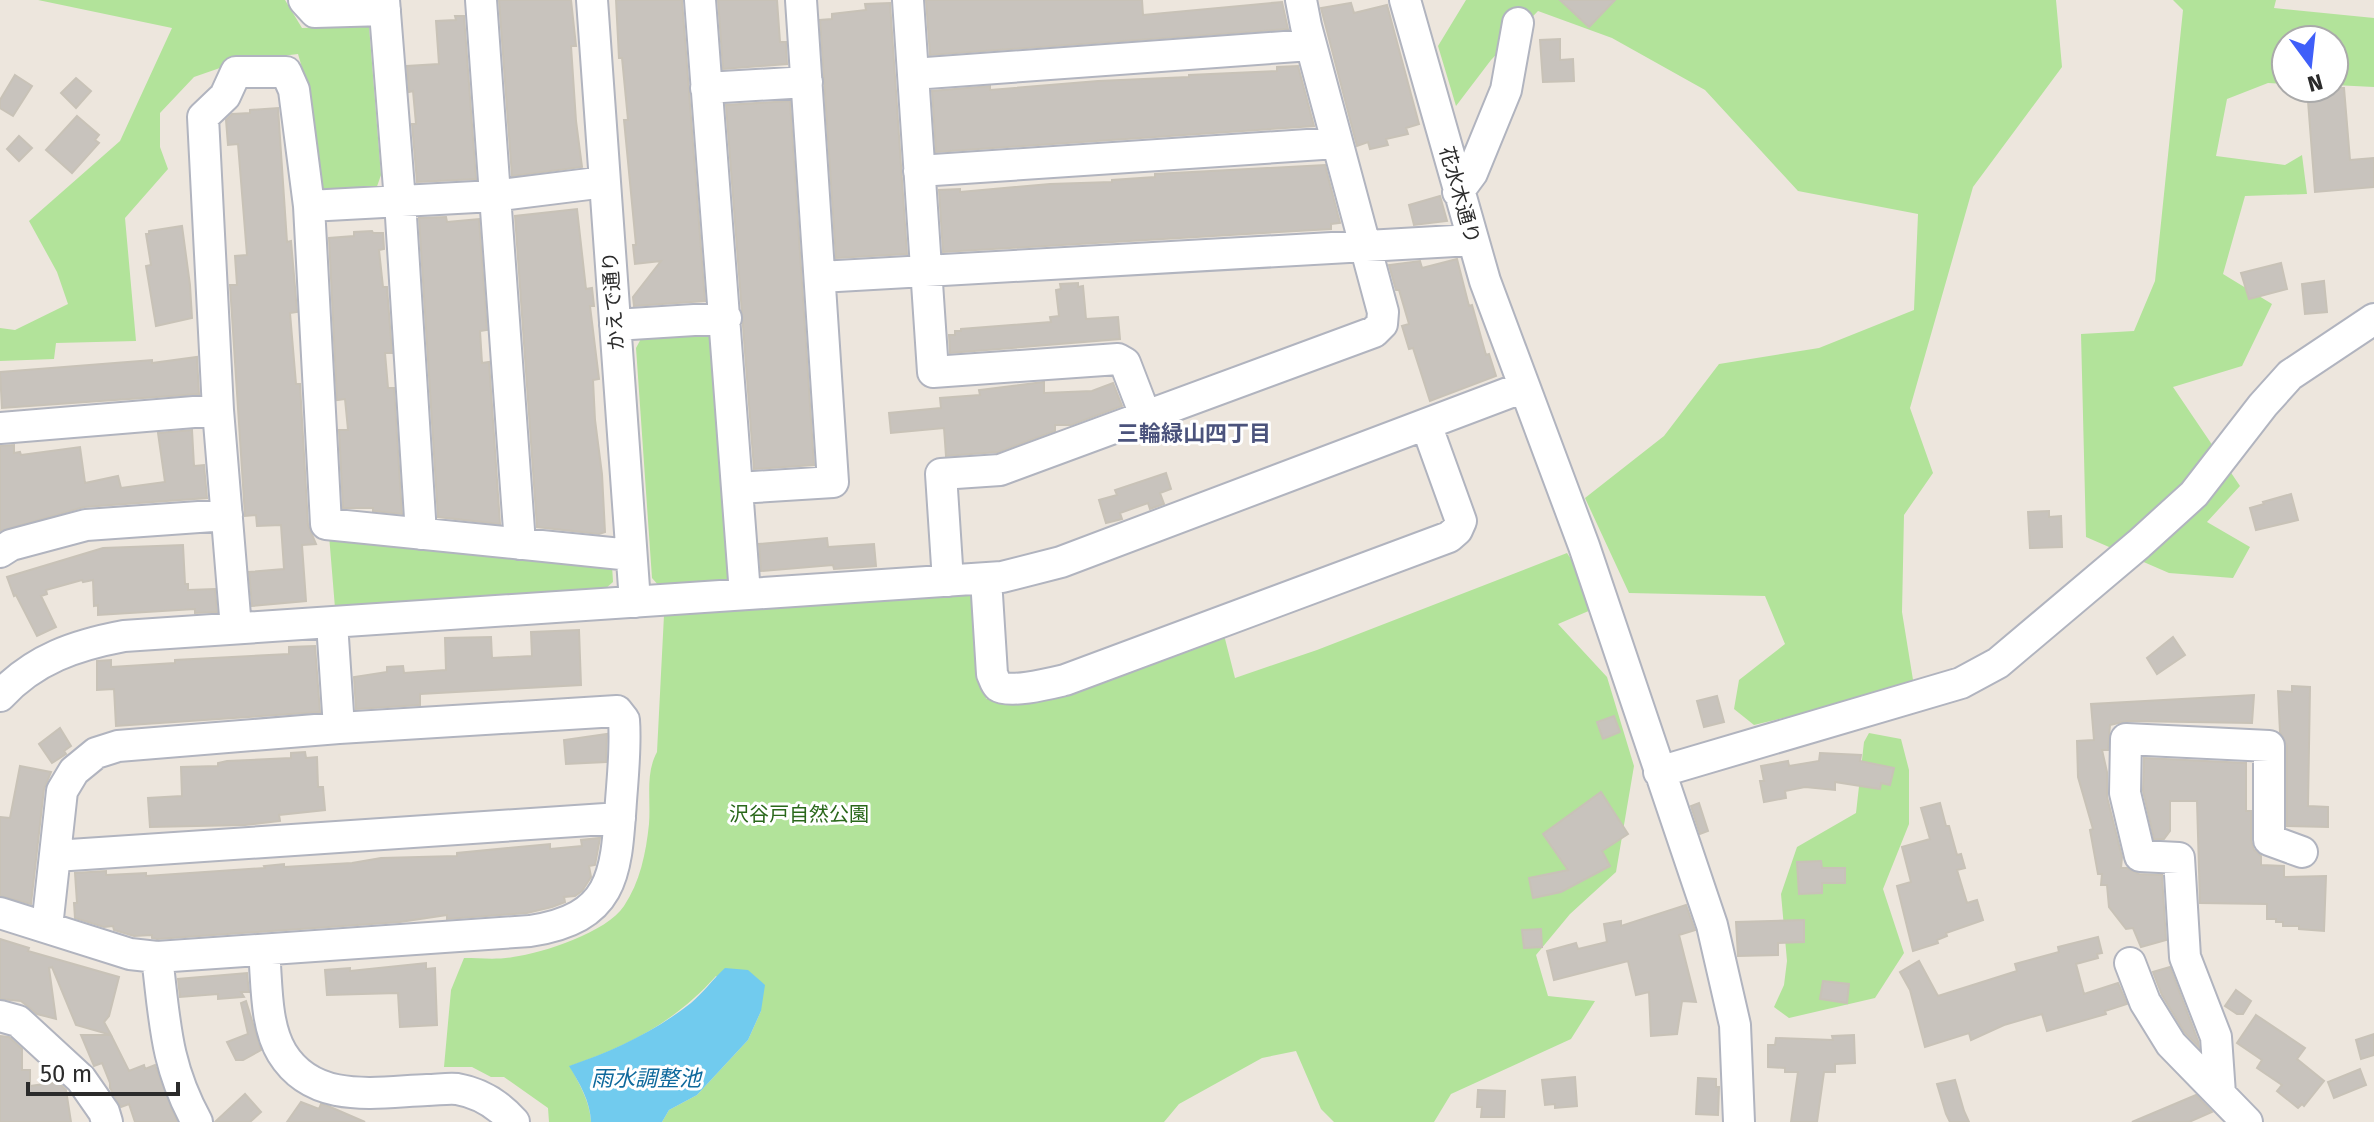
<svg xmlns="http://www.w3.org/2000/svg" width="2374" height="1122" font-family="'Fira Sans','Noto Sans JP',sans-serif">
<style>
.green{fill:#b2e39a}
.water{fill:#71cbee}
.building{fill:#c8c3bd;stroke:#c8c2b7;stroke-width:2}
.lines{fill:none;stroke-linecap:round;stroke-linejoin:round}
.minor-casing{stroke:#b1b4bf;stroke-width:34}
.minor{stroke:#fff;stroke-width:30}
.labels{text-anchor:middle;stroke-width:6;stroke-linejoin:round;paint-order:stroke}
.street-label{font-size:20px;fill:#2b2b2b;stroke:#fff}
.park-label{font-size:20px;fill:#2a681b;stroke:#fff}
.neighbourhood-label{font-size:22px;font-weight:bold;fill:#4b537c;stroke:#fff}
.water-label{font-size:22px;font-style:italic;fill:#0e699c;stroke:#fff}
</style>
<rect width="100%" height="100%" fill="#ede6dd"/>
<!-- green -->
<path class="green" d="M38,0H285L302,28L369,26L381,175L374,195L318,198L303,71L298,54L240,61L194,77L160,113V147L168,169L125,218L136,341L56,343L54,359L0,361V328L15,330L68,304L57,272L29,221L120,141L172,28Z
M1466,0H2056L2062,67L1973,187L1910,408L1933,473L1904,515L1902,612L1914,686L1754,725L1734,709L1739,680L1785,644L1765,596L1629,593L1585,498L1664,436L1719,364L1819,348L1914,310L1918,214L1798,191L1705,90L1612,38L1538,11L1491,60L1456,106L1438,46Z
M2173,0H2276L2274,8L2374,18V87L2334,85V40H2286V84L2268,83L2227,99L2216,156L2285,165L2302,155L2307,194L2245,196L2223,274L2272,304L2242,366L2173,387L2240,486L2207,522L2250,547L2233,578L2169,573L2086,537L2081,334L2134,331L2155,281L2183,10Z
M708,329L718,339L733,575L725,583L659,586L652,578L636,348L643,335Z
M329,535L612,565L613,582L605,589L335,608Z
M1567,553L1580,573L1591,610L1558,624L1607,677L1634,766L1616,872L1570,914L1536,955L1548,996L1595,1001L1571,1039L1451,1094L1434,1122H1334L1321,1109L1296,1051L1262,1058L1179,1104L1164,1122H662L669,1110L697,1095L748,1040L761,1011L716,976C675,1022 628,1046 570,1066C579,1084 590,1101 591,1122H549L548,1108L504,1077H491L472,1067H444L451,990L464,958C480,958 497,960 513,957C543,953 607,932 624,906C640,882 646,853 649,824C651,799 645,774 657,752L664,615L971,594L977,602L986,699L1047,694L1223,631L1235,678L1317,650Z
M1869,733L1901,739L1909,770V824L1883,889L1904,953L1875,998L1789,1018L1774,1007L1784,985L1787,961L1781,894L1797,847L1856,813L1864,742Z"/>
<!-- water -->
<path class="water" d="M725,968L748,970L765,985L761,1011L748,1040L697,1095L669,1110L662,1122H591C590,1101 580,1084 569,1066C613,1051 654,1032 691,1003C703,993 713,979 725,968Z"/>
<!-- building -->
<path class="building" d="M499,0H571L576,46H571L576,121L582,167L512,176Z
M616,0H682L705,301L634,306L633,297L661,261L635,264L633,245H636L624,120H628L622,58H619Z
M718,0H777L780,42H786L787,64L723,69Z
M926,0H1142L1143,15L1282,2L1288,29L930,55Z
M1560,0H1615L1589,27Z
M890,3L907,254L836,258L820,20L832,19V14L866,10L865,4Z
M1351,3L1354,13L1387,5L1419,124L1406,128L1408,134L1386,139L1388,145L1370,149L1368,142L1357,146L1321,8Z
M455,16H464L476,179L417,182L412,124H416L413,91L409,92L407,66L439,64L436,21L456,20Z
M1560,39V60L1573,59L1574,81L1543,82L1540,40Z
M1298,66L1314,126L936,152L932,91L990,86V90L1098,81L1189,77V75L1277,71V67Z
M15,75L32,86L13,116L0,108V100Z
M76,78L91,91L76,108L61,93Z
M2307,88H2344L2350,160L2374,158V187L2315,192Z
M790,101L814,465L754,469L726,105Z
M278,108L287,242L291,241L295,287L297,312L290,313L296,384H300L308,525L316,544L302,545L306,601L252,606L249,572L284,569L281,525L257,526L256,515L245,516L230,285H237L235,256L247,255L238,144L228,145L226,120L232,114L250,113V110Z
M77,116L99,135L95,140L99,143L72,173L46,150Z
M19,136L32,148L19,161L7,149Z
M1325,165L1340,223L1331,224V229L943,252L939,190L960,189V192L1050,184L1112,182V180L1155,177V174Z
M1440,196L1447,221L1414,225L1409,205Z
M577,209L586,289L592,288L594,306H590L599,379L593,380L595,420L602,474L605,532L599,534L537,527L515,216Z
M446,217L447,222L479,219L487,330L480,331L482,363L489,362L500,524L438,517L419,218Z
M182,226L190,285L192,318L156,326L146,266L151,265L146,234H149V231Z
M372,231L373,233H383L384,249L379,250L383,287H387L392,353H385L388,388H394L402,514L373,511V508H343L339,430H348L345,399L337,400L329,238L354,236V232Z
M1457,259L1469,306L1472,305L1486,355L1489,354L1496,376L1430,401L1413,348L1409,349L1402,326L1409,324L1399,290H1396L1389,265L1420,261L1422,268Z
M2281,263L2287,289L2249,299L2241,273Z
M2324,281L2327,312L2305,314L2302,284Z
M1078,283V287L1083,286L1086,319L1118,317L1120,339L950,353L949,335H955V331H961V329L1051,322L1050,317L1059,316L1056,290L1061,289L1060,284Z
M197,357L199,394L2,408L0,372L152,360V363Z
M1044,382V393L1092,391L1113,383L1122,406L1071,425H1055V431L998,452L946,456L944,428L891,433L889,413L941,408L940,398L980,395L979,390Z
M192,430L194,466L204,465L207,498L84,507L0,531V446L14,445V453L20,452L21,455L80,447L85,483L118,476L121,488L165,482L158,433Z
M1166,473L1171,489L1160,493L1164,504L1150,509L1148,503L1120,513L1122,519L1106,523L1099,500L1117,495L1115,490Z
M2291,494L2298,520L2256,530L2250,508L2264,504L2263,502Z
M2049,511V517L2061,516L2062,547L2030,548L2028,512Z
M827,538L828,547L874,544L876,566L834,569L833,565L761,571L759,544Z
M183,545L185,584H188V590L215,589L217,612L195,613V609L98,615V605L94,606L93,580L83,582L82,580L46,590L47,594L41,596L56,627L37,636L16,595L14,596L7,577L103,548Z
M579,630L581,685L420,694V705L356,709L354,677L387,672V667L403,666L404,673L446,670L445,638L491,637L492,658L532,656L531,632Z
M2173,637L2185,655L2157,674L2147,658Z
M315,646L320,712L116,726L114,689L97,690V661L111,660V667L175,663V660L289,654V647Z
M2292,686L2310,687L2308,806L2328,807V827L2287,826V746L2280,732L2278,691L2292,692Z
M2254,695L2252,723L2127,721L2110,725L2108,750H2102L2107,772V797L2122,857L2121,868H2127L2139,874L2162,875L2166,940L2141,947L2133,928L2126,929L2109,907L2107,885H2101L2102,874H2098L2090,830L2093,829L2078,777L2077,741L2094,740L2091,704Z
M1717,696L1724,722L1704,727L1697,701Z
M1614,716L1620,732L1603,739L1597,722Z
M60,728L71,746L64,751L66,754L52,763L39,744Z
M607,734L606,762L566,764L564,740Z
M305,752L306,758L317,757L318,787H323L325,810L279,815L280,821L245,825L150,827L148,798L182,796L181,767L218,766V763L227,761L291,758V753Z
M1820,753L1861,755L1860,761L1894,768L1890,785L1881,783L1880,789L1835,782V790L1805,787L1785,791L1786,798L1764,802L1760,781H1764L1761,766L1788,761L1789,766L1819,761Z
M2144,758L2246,763V811H2251V840L2254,850L2261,856V865L2284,866V877L2326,876L2324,931L2299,929V926H2283V922H2276V919H2267V904L2200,903L2197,801H2170V831L2164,839H2154L2143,791Z
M20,766L51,772L44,789L31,904L0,896V817L10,818Z
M1601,792L1628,834L1602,851L1610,866L1561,892L1533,898L1529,878L1568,870L1543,834Z
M1699,803L1708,831L1700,834L1691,806Z
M1940,803L1946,826H1949L1957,855L1961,854L1965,868L1957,870L1967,903L1977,900L1983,920L1946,933L1947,936L1937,940L1938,943L1913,951L1897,886L1911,882L1902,847L1930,839L1921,808Z
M600,838L595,865L589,866L591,877L582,891L575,896L564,897L565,902L552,907L527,913L447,919V915L400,922L157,939L152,938V935L134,936L114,930L113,926L104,927L75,918L74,903H77L75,873L106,871V875L146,873V876L265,868L264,866L284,864V867L352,863L381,858L457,856V853L550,844V849L582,846L581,840Z
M1821,861L1822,868H1845V883H1822V893L1799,894L1797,862Z
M1686,905L1695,930L1679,935L1696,1002L1682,1001L1677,1034L1651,1036L1649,992L1636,995L1628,961L1554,980L1547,951L1576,943L1578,949L1607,942L1604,924L1621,921V926Z
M1804,920V942L1778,943V955L1738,956L1736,922Z
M1541,929L1542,947L1524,948L1522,930Z
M2098,937L2102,953L2097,954L2098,958L2076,964L2084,994L2118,983L2127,1004L2105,1011L2106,1014L2047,1031L2042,1014L2004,1025L1971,1040L1969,1033L1925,1047L1910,990L1900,972L1919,961L1938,996L2017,971L2015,964L2059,952L2058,947Z
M0,939L29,948L28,951L119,977L109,1016L104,1022L111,1035L76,1025L52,967L49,968L56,1019L37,1014L21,1001L0,999Z
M426,963V969L435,968L437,1025L400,1027L398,993L327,995L325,970L350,968V971Z
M2170,967L2198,1041L2199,1047L2185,1033L2162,995L2153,972Z
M247,973L249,992H241L244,997L218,999V994L180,997L178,979Z
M1823,981L1849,984L1847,1003L1820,999Z
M2236,990L2251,1001L2243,1014H2237L2225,1006Z
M246,1001L261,1050L243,1060H236L227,1042L248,1034L241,1003Z
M2256,1015L2305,1048L2297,1059L2324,1081L2304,1106L2302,1104L2298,1108L2277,1091L2282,1085L2257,1068L2262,1060L2237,1043Z
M2374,1034V1055L2361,1059L2356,1040Z
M81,1035H111L129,1071L144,1065L145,1069L155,1065L177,1122H135L129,1104L121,1107L110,1088V1083L102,1063L94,1066Z
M1854,1035L1855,1063L1835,1064V1072H1824L1817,1122H1791L1798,1072H1785V1068L1768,1067V1045H1775L1776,1038L1833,1040L1832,1036Z
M0,1036L9,1037L22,1049V1070H30V1086L58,1082L66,1090L71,1122H0Z
M2360,1069L2366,1085L2334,1098L2328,1082Z
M1575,1077L1577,1106L1555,1108V1104L1545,1105L1542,1080Z
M1698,1078L1716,1079V1087H1719L1718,1115L1696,1114Z
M1955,1080L1964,1111L1969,1122H1950L1946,1114L1937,1084Z
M1478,1090L1505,1091L1504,1117H1481L1482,1107H1477Z
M245,1094L261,1112L250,1122H215Z
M2196,1095L2212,1112L2189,1122H2132Z
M301,1102L319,1109L321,1104L328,1106L365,1122H287Z"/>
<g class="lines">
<defs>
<path id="minor" d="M304,0L315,12L385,10
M384,0L400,201L421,534
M481,0L520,544
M592,0L635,602
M700,0L745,594
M908,0L933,372L1118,359L1125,363L1145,415
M1405,0L1485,281L1584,546L1712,925L1735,1025L1739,1122
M913,74L1311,45
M706,88L807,82
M919,171L1337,143
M1458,192L1472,173L1506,90L1518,23
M309,206L494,196L605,182
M820,277L1472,240
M615,325L726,318
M0,428L218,410
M738,488L833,482L801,0
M0,552L11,545L86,525L227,515
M986,579L992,674C994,678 995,683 998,686C1009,694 1052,683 1065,680L1449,537L1457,530L1461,521L1426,424
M948,581L941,474L1000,470L1374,332L1382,324L1383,312L1306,26L1301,0
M332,623L339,728
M236,628L218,410L203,117L225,96L236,72H286L294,90L309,206L326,524L631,555
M0,696C34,659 76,645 124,636L1002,577L1061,562L1524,387
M1659,772L1961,683L1998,663L2139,544L2194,494L2263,405L2290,375L2374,319
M55,856L620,818
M0,913L130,954L157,957L530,931C615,918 616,874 621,801C623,774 626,746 624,720L617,711L339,728L118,746L96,753L74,771L62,791L47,927
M264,951C267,983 265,1025 282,1053C314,1105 376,1092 427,1090C436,1090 448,1088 457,1089C480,1093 499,1105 514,1122
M157,957C165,1021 165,1064 197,1122
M2130,963L2145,1002L2171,1044L2247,1122
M0,1016L18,1021L81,1079L104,1112L107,1122
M2220,1094L2216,1037L2185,957L2179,858L2140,856L2125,793L2126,739L2269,746V840L2302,852"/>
</defs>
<!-- minor casing -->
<use href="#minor" class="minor-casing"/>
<!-- minor -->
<use href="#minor" class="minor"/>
</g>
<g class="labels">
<!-- street labels -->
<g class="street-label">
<text transform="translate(1460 195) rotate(74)" y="7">花水木通り</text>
<text transform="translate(613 301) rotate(-94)" y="7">かえで通り</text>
</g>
<!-- park labels -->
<g class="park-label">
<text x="799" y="821">沢谷戸自然公園</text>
</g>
<!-- neighbourhood labels -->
<g class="neighbourhood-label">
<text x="1194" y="441">三輪緑山四丁目</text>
</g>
<!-- water labels -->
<g class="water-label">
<text x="646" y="1086">雨水調整池</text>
</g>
</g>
<!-- north arrow -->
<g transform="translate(2310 64) rotate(165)"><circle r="38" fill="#ffffff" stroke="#aaaaaa" stroke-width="2"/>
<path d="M0-6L14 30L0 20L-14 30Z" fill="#3f5ff9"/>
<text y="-12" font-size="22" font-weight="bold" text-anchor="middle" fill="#2b2b2b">N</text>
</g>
<!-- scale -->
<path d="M28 1082v12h150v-12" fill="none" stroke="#2b2b2b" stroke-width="4"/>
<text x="40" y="1082" font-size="24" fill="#2b2b2b" stroke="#ffffff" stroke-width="6" paint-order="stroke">50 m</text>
</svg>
